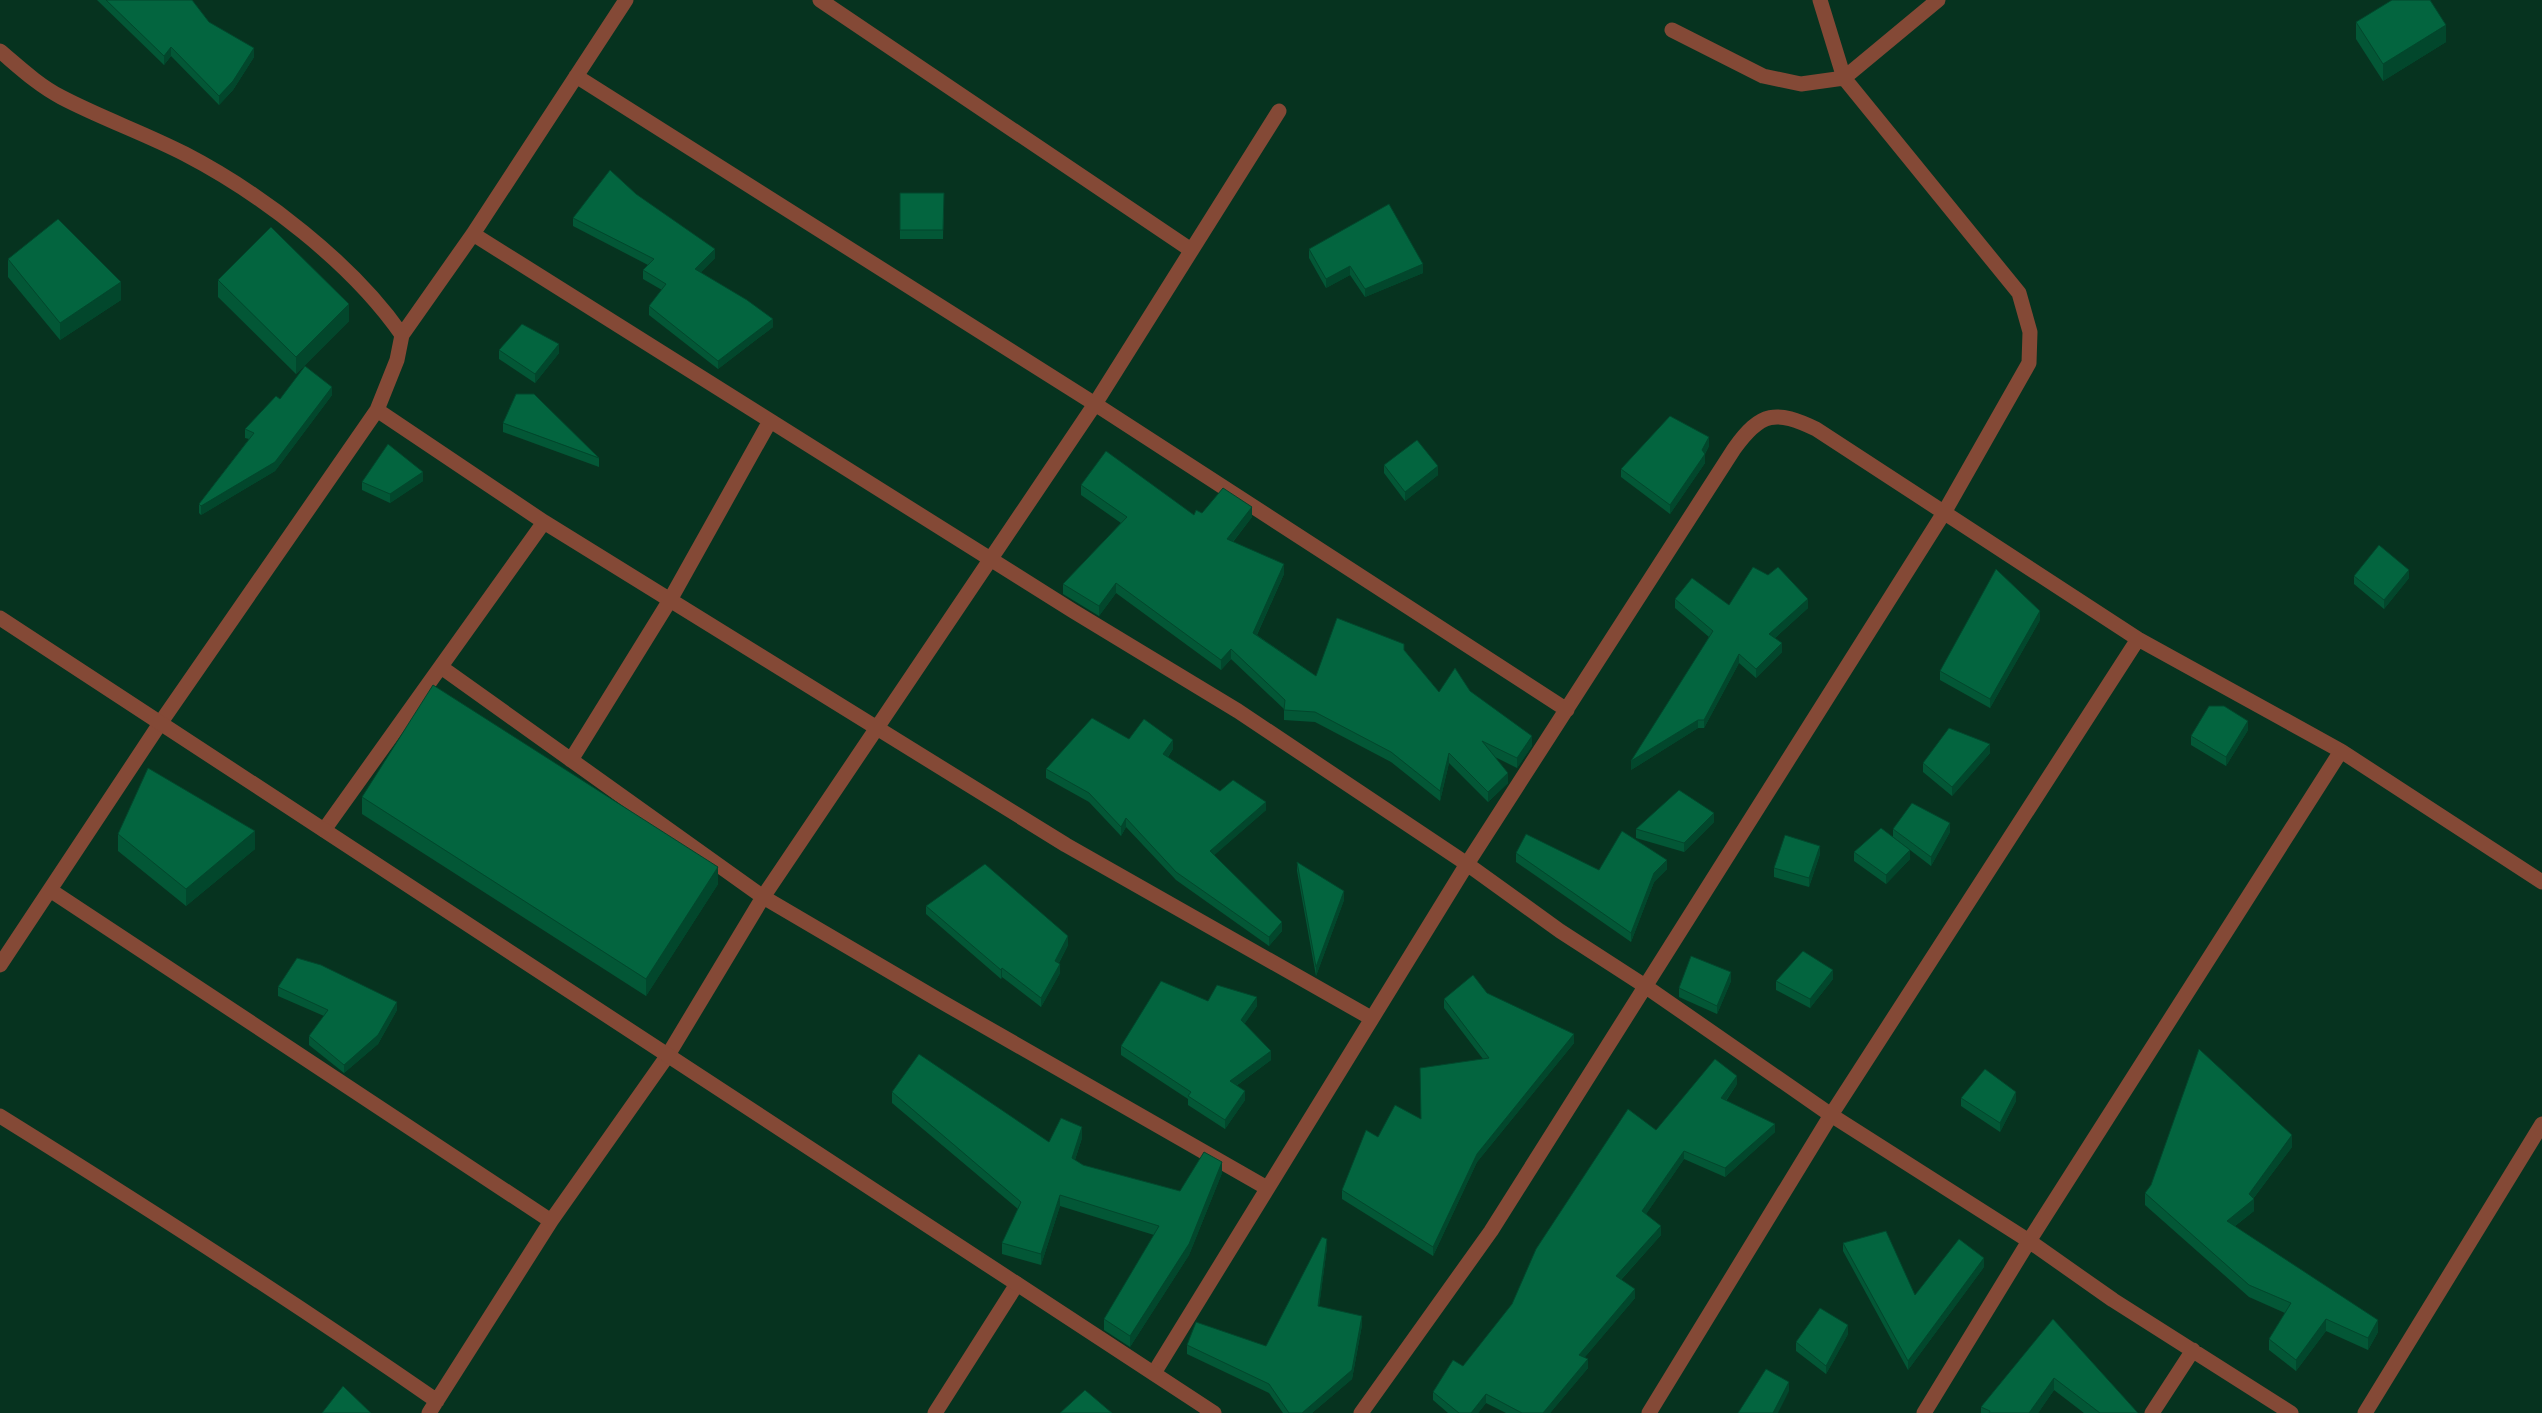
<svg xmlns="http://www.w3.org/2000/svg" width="2542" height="1413" font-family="'Work Sans',sans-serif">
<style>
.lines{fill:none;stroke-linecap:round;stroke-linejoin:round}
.service{stroke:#844936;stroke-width:15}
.minor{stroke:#844936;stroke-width:15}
.tertiary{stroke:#844936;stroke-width:15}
.wall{fill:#035736}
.shaded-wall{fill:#02472c}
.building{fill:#03653f;stroke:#02472c}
</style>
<rect width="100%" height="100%" fill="#06331f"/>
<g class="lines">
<!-- service -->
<path class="service" d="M935,1413L1017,1284"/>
<!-- minor -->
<path class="minor" d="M820,0L1191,250
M1672,30L1763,76L1801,84L1844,78L1938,0
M0,51C19,67 38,85 61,97C101,118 144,133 185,154C262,194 352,263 402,335L397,360L377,410
M576,76L1095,404L1567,710
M473,234L1073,611L1238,711L1467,864L1560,931L1645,986L1831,1115L2029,1241L2113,1300L2291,1413
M402,335L473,234L626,0
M441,667L763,897L942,1002L1267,1188
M571,760L670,600L770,421
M324,830L544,522
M50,890L551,1221
M0,965L161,722L377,410L544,522L1066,845L1371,1018
M0,1116C148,1208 294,1302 437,1401
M1154,1373L1467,864L1734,449C1761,411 1776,410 1816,429L2138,639L2341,751L2542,882
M429,1413L551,1221L668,1055L763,897L1095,404L1279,111
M1361,1413L1491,1231L1945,511L2029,363L2030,332L2019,293L1844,78L1820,0
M1649,1413L1831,1115L2138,639
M1924,1413L2029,1241L2341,751
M2152,1413L2193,1350
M2365,1413L2542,1124"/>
<!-- tertiary -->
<path class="tertiary" d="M0,618L1214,1413"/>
</g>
<!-- wall -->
<path class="wall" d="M97,0H192L209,22L254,57L233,90L219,105L171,56L164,65Z
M2356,22L2446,42L2383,81L2356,39Z
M900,193H944L943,239H900Z
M636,194L715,258L700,273L773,327L718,369L649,315V306L662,290L643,279V270L648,265L573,226V218Z
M1309,249L1423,273L1365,297L1350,275L1326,288L1309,258Z
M8,259L121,300L60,340L8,277Z
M218,280L349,321L296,374L218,297Z
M499,350L559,353L535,383L499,359Z
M332,395L275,471L201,515L199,513V504L249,439L245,438V429L280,399Z
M503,423L599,458V467L503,432Z
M1709,446L1705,454V463L1670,514L1621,477V469Z
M1384,465L1438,475L1405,501L1384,473Z
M423,481L390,503L362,490V482Z
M1081,485L1194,515L1202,513L1252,517L1233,542L1284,574L1257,635L1316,676L1404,650L1439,692L1470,691L1532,746L1517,768L1495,757L1508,783L1488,802L1449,763L1440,801L1391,762L1315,722L1284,720V709L1231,659L1221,670L1116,593L1099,616L1063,594V584L1121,523L1081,495Z
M2354,576L2409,578L2384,609L2354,584Z
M1675,599L1729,605L1808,608L1775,638L1782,652L1756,678L1739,663L1704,728H1698L1631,770L1709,637L1675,608Z
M2040,620L1990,708L1940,680V671Z
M2248,730L2226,766L2191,745V736Z
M1129,739L1173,749L1168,757L1220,791L1266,810L1214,855L1282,931L1269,946L1176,880L1126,827L1121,836L1089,802L1046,778V769Z
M1990,753L1952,796L1923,772V763Z
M362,797L718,884L646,996L362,814Z
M1714,822L1684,852L1636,838V829Z
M1893,829L1950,832L1931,866L1893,837Z
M118,834L255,849L186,906L118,851Z
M1854,852L1910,859L1886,884L1854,861Z
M1516,853L1599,870L1667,869L1654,882L1631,942L1516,862Z
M1820,854L1809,887L1774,877V868Z
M1297,862L1344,900L1316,976L1297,871Z
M926,906L1068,945L1059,963L1060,973L1041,1007L1002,977L1001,979L926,914Z
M1833,979L1810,1008L1776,990V981Z
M1731,981L1717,1014L1679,997V988Z
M278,987L397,1010L378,1044L344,1073L309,1045V1036L324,1016L278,996Z
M1487,993L1574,1043L1477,1162L1433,1256L1342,1199V1190L1378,1137L1420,1119L1483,1059L1444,1008V999Z
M1208,1001L1257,1006L1244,1024L1271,1060L1236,1086L1245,1100L1225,1129L1188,1105V1099L1121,1055V1046Z
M1737,1084L1726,1101L1775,1132L1725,1177L1684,1159L1646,1214L1661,1235L1621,1280L1635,1298L1584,1358L1588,1368L1550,1413H1506L1486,1403L1478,1413H1448L1433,1400V1392L1463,1366L1656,1130Z
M892,1092L1049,1142L1082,1138L1075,1160L1083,1165L1180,1191L1222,1173L1189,1255L1130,1347L1104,1330V1319L1154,1235L1060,1206L1041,1265L1002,1254V1243L1018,1209L892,1103Z
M1961,1098L2016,1101L2000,1132L1961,1106Z
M2292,1147L2253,1199L2254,1211L2235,1226L2378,1332L2368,1350L2326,1331L2296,1371L2269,1350V1339L2285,1313L2249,1297L2145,1205V1193Z
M1843,1243L1915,1295L1984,1267L1908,1370L1843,1251Z
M1327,1247L1319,1306L1362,1325L1352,1379L1312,1413H1283L1269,1393L1187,1354V1345L1266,1346Z
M2053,1319L2138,1413H2084L2054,1390L2038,1413H1981V1407Z
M1848,1334L1826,1374L1796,1351V1342Z"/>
<!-- shaded-wall -->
<path class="shaded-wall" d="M2446,25V42L2383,81V64Z
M171,47V56L164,65V56Z
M254,48V57L233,90L219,105V96Z
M715,249V258L695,278V269Z
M1423,264V273L1365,297V289Z
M1350,266V275L1326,288V279Z
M121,282V300L60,340V323Z
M349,304V321L296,374V357Z
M773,319V327L718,369V361Z
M559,344V353L535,383V374Z
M332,387V395L275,471L201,515V506Z
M1709,437V446L1702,459V450Z
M1705,454V463L1670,514V505Z
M1438,466V475L1405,501V492Z
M423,472V481L390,503V494Z
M1252,507V517L1227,549V539Z
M1284,564V574L1253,643V633Z
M2409,570V578L2384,609V600Z
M1116,583V593L1099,616V606Z
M1808,599V608L1769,643V634Z
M2040,611V620L1990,708V699Z
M1782,643V652L1756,678V669Z
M1231,649V659L1221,670V660Z
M1739,654V663L1704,728V720Z
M1698,720V728L1631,770V761Z
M2248,721V730L2226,766V757Z
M1532,736V746L1517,768V758Z
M1173,740V749L1163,763V754Z
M1990,744V753L1952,796V787Z
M1449,753V763L1440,801V791Z
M1508,773V783L1488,802V792Z
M1266,802V810L1210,859V851Z
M1714,813V822L1684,852V843Z
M1126,818V827L1121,836V827Z
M1950,823V832L1931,866V857Z
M255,831V849L186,906V889Z
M1820,846V854L1809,887V878Z
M1910,850V859L1886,884V875Z
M1667,860V869L1654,882L1631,942V933L1654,873Z
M718,867V884L646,996V979Z
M1344,891V900L1316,976V967Z
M1282,922V931L1269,946V937Z
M1068,936V945L1055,970V961Z
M1060,964V973L1041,1007V998Z
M1002,968V977L1001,979V970Z
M1833,970V979L1810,1008V999Z
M1731,972V981L1717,1014V1006Z
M1257,997V1006L1241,1029V1020Z
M397,1002V1010L378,1044L344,1073V1065Z
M1574,1034V1043L1477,1162L1433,1256V1247L1477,1154Z
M1271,1051V1060L1230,1090V1081Z
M1737,1076V1084L1721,1107V1098Z
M1245,1091V1100L1225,1129V1120Z
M2016,1092V1101L2000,1132V1123Z
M1775,1124V1132L1725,1177V1168Z
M1082,1127V1138L1072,1169V1158Z
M2292,1135V1147L2252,1200L2254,1199V1211L2227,1232V1221L2249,1194Z
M1684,1151V1159L1642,1220V1211Z
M1222,1162V1173L1189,1255L1130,1347V1336Z
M1060,1195V1206L1041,1265V1254Z
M1661,1226V1235L1616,1285V1276Z
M1327,1239V1247L1318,1315V1306Z
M1984,1258V1267L1908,1370V1361Z
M1635,1289V1298L1579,1364V1355Z
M1362,1316V1325L1352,1379L1312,1413H1302Z
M2326,1319V1331L2296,1371V1360Z
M2378,1320V1332L2368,1350V1338Z
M1848,1325V1334L1826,1374V1366Z
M1588,1359V1368L1550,1413H1543Z
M2054,1378V1390L2038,1413H2029Z
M1789,1382V1391L1778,1413H1773Z
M1486,1394V1403L1478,1413H1471Z"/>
<!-- building -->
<path class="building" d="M106,0H192L209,22L254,48L233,81L219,96L171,47L164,56Z
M2392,0H2430L2446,25L2383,64L2356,22Z
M610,170L636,194L715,249L695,269L747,300L773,319L718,361L649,306L666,284L643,270L654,259L573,218Z
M900,193H944L943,230H900Z
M1389,204L1423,264L1365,289L1350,266L1326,279L1309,249Z
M58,219L121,282L60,323L8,259Z
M271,227L349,304L296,357L218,280Z
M522,324L559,344L535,374L499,350Z
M305,366L332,387L275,462L201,506L199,504L254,433L245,429L276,396L280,399Z
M516,394H534L599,458L503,423Z
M1670,416L1709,437L1702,450L1705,454L1670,505L1621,469Z
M1417,440L1438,466L1405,492L1384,465Z
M388,444L423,472L390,494L362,482Z
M1106,451L1194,515L1196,510L1202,513L1223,488L1252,507L1227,539L1284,564L1253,633L1316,676L1337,618L1404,644V650L1439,692L1455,668L1470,691L1532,736L1517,758L1482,741L1508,773L1488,792L1449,753L1440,791L1391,752L1315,712L1284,710L1285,700L1231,649L1221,660L1116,583L1099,606L1063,584L1127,517L1081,485Z
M2379,545L2409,570L2384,600L2354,576Z
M1753,567L1768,575L1778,567L1808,599L1769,634L1782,643L1756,669L1739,654L1704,720H1698L1631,761L1713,631L1675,599L1692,578L1729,605Z
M1996,569L2040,611L1990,699L1940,671Z
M433,685L718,867L646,979L362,797Z
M2209,706H2224L2248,721L2226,757L2191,736Z
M1092,718L1129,739L1144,719L1173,740L1163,754L1220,791L1233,780L1266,802L1210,851L1282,922L1269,937L1176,872L1126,818L1121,827L1089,793L1046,769Z
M1949,728L1990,744L1952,787L1923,763Z
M148,768L255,831L186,889L118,834Z
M1679,790L1714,813L1684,843L1636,829Z
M1912,803L1950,823L1931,857L1893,829Z
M1881,828L1910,850L1886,875L1854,852Z
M1622,831L1667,860L1654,873L1631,933L1516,853L1526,834L1599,870Z
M1785,835L1820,846L1809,878L1774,868Z
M1297,862L1344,891L1316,967Z
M985,864L1068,936L1055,961L1060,964L1041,998L1002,968L1001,970L926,906Z
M1803,951L1833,970L1810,999L1776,981Z
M1691,956L1731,972L1717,1006L1679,988Z
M297,958L321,965L397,1002L378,1035L344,1065L309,1036L328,1010L278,987Z
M1473,975L1487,993L1574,1034L1477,1154L1433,1247L1342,1190L1366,1130L1378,1137L1395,1105L1421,1119L1420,1068L1489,1058L1444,999Z
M1161,981L1208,1001L1217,985L1257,997L1241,1020L1271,1051L1230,1081L1245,1091L1225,1120L1188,1096L1191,1092L1121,1046Z
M2199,1049L2292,1135L2249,1194L2254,1199L2227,1221L2378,1320L2368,1338L2326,1319L2296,1360L2269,1339L2291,1303L2249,1285L2145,1193L2151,1185Z
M919,1054L1049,1142L1061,1118L1082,1127L1072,1158L1083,1165L1180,1191L1204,1152L1222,1162L1189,1244L1130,1336L1104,1319L1159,1226L1060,1195L1041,1254L1002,1243L1021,1202L892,1092Z
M1715,1059L1737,1076L1721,1098L1775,1124L1725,1168L1684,1151L1642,1211L1661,1226L1616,1276L1635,1289L1579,1355L1588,1359L1543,1413H1522L1486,1394L1471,1413H1459L1433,1392L1453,1360L1463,1366L1512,1304L1536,1249L1628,1109L1656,1130Z
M1985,1069L2016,1092L2000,1123L1961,1098Z
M1886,1231L1915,1295L1959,1239L1984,1258L1908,1361L1843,1243Z
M1322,1237L1327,1239L1318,1306L1362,1316L1352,1370L1302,1413H1289L1269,1384L1187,1345L1196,1322L1266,1346Z
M1820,1308L1848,1325L1826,1366L1796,1342Z
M2053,1319L2138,1413H2100L2054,1378L2029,1413H1989L1990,1411L1981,1407Z
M1766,1369L1789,1382L1773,1413H1738Z
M343,1386L371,1413H322Z
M1085,1390L1112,1413H1060Z"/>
</svg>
